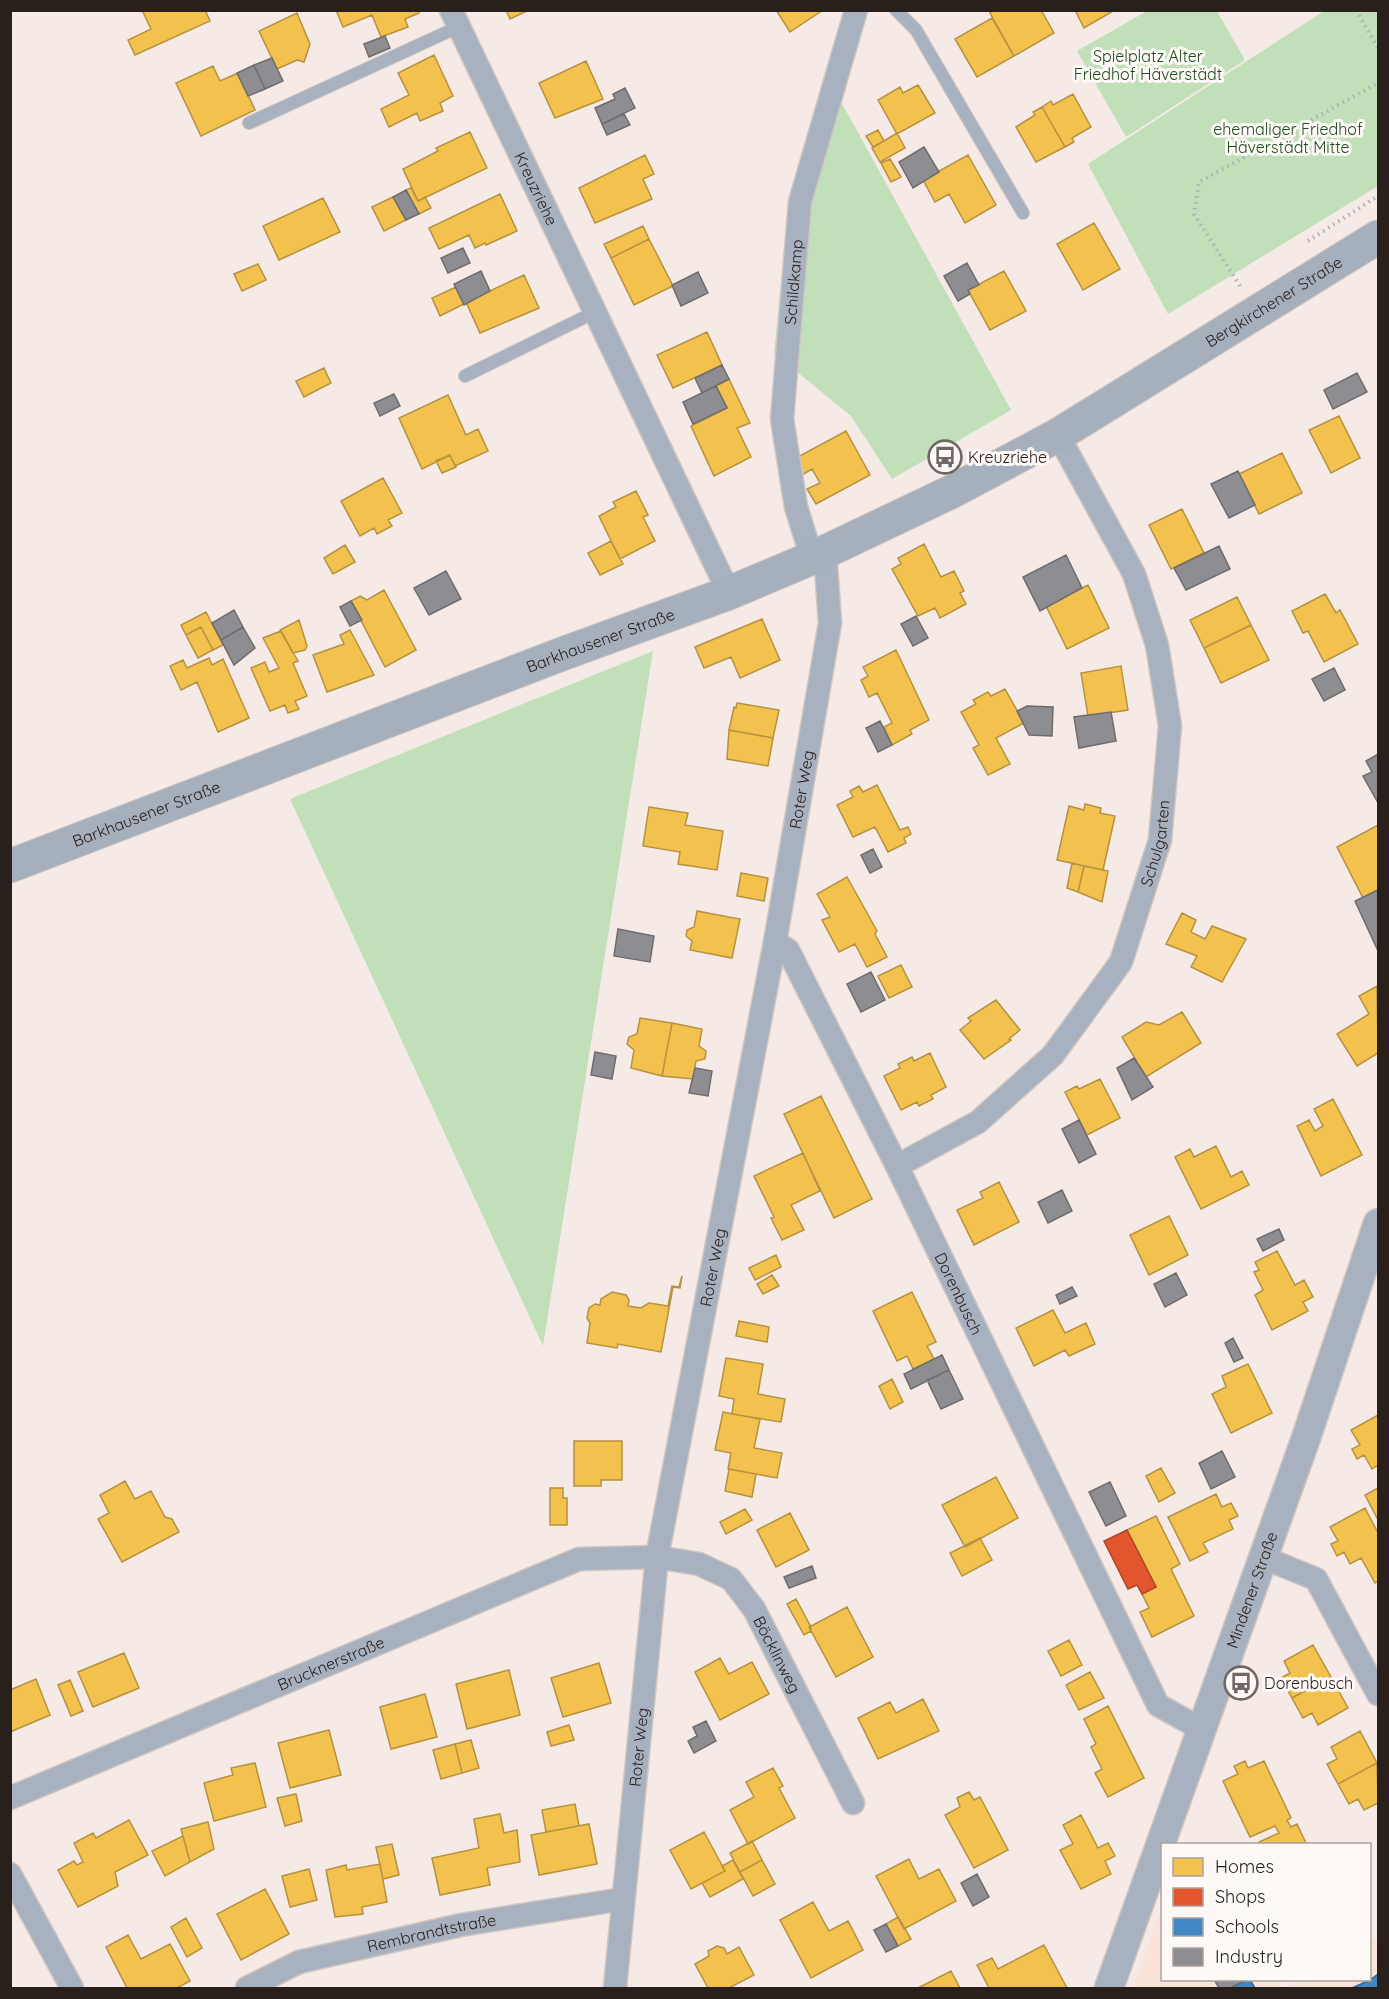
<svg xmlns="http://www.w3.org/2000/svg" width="1389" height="1999" font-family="Quicksand,sans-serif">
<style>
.built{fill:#fae3d8}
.green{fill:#c1e0ba}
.homes{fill:#f2c14e;stroke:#b6913f;stroke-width:1.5}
.shops{fill:#e4572e;stroke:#ac4628;stroke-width:1.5}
.schools{fill:#3f88c5;stroke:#386992;stroke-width:1.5}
.industry{fill:#8d8d92;stroke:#6f6c6e;stroke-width:1.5}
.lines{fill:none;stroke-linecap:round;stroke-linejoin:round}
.service-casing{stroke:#cfc6c2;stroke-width:14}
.minor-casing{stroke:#cfc6c2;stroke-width:25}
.tertiary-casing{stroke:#cfc6c2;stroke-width:31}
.secondary-casing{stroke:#cfc6c2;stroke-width:35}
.path{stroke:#aeafb5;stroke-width:4;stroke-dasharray:1.5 4.5;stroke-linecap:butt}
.service{stroke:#a8b1bf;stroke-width:12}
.minor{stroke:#a8b1bf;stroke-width:22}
.tertiary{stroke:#a8b1bf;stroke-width:28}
.secondary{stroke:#a6afbc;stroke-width:33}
.labels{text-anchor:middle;stroke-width:6;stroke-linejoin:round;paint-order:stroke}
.park-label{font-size:16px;fill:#1a4c1d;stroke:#fef9f6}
.street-label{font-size:16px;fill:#29201b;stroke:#fef9f6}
.poi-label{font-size:16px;fill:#29201b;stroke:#fef9f6;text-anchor:start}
</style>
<rect width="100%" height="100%" fill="#f5eae5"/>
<!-- built -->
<path class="built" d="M1162,1906V1980H1277L1282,1988H1133Z
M1378,1937V1988H1284L1301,1980H1370V1942Z"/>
<!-- green -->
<path class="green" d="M1147,11H1217L1245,60L1126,137L1077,51Z
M1324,11H1378V186L1168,314L1088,164Z
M839,98L1011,410L892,479L851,416L774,353L790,199Z
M653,651L543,1346L290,799Z"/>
<!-- homes -->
<path class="homes" d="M142,10H205L210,21L135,55L128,40L151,29Z
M336,10H418L419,13L405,19L408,27L381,37L372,15L343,27Z
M506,10H529L510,19Z
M776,10H823L790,32Z
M994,10H1041L1054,33L1014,56L990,13Z
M1075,10H1115L1084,28Z
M297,13L310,44L304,62L297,60L277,69L259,31Z
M992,18L1014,56L977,77L955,39Z
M434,55L453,96L440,103L443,111L420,121L417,113L389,127L381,109L409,95L398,73Z
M586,61L603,99L555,118L539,83Z
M213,66L220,81L238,73L255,110L201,136L176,83Z
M918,85L935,113L897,134L878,100L900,87L903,93Z
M1073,94L1091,127L1072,138L1074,142L1065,147L1042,107L1051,101L1053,105Z
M1042,107L1065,147L1036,162L1016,127L1035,115L1033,112Z
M878,130L884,141L873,147L866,136Z
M470,132L487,168L418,201L403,169L438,151L436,148Z
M897,133L905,148L880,162L872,148Z
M645,155L654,174L643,179L652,199L595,223L579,188Z
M968,155L996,205L965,223L949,194L935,202L923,180Z
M890,159L901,177L891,182L881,163Z
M411,188L418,201L425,197L431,208L419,214L406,190Z
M500,194L517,231L486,245L485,243L475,248L469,235L439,249L429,228Z
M393,197L406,220L384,231L372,207Z
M323,198L340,232L279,260L263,226Z
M1094,223L1120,269L1083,290L1057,244Z
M643,226L649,239L611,258L604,244Z
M649,239L673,286L634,305L611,258Z
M258,264L266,280L242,291L234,274Z
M1004,271L1026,311L990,330L968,290Z
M524,275L539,308L480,333L466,302Z
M456,287L464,304L440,316L432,298Z
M707,332L722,365L673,388L657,355Z
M324,368L331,383L304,397L296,381Z
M729,379L750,423L737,428L751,457L714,476L691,426L727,408L716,386Z
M448,395L466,435L478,429L488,451L455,466L450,455L422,469L399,418Z
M1339,416L1360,458L1331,473L1309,430Z
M846,431L870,475L816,504L807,489L820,483L812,469L802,475L794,459Z
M1282,453L1302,493L1259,514L1239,474Z
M450,455L456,467L442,473L436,461Z
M383,478L402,513L388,520L392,526L377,534L374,528L360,536L341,501Z
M636,491L648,515L643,517L655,541L620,559L599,516L616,507L613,502Z
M1182,509L1204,553L1171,569L1149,525Z
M611,541L623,564L600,575L588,553Z
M924,544L941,577L954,571L964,591L960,593L966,604L940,618L935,608L918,616L892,569L901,564L898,558Z
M345,545L355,562L333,574L324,558Z
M1088,585L1109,628L1067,649L1046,606Z
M384,590L416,650L385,667L351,601L360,596L367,600Z
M1325,594L1336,613L1340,610L1358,644L1324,662L1308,631L1303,633L1292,611Z
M1237,597L1251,625L1204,648L1190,620Z
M206,612L223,645L213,650L201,627L186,635L181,625Z
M762,619L780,660L740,678L731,657L704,668L695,647Z
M299,620L307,646L305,650L293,653L280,630Z
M1251,625L1269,660L1221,683L1204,648Z
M201,627L213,650L198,658L186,635Z
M350,630L374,675L327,692L313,655L344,644L340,635Z
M281,631L298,661L293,663L307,696L295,701L299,709L288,713L285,705L270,711L251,668L265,662L269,672L279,668L263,638Z
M896,650L929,720L910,730L912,734L892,745L884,727L892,723L877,693L869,697L861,680L868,676L863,667Z
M209,658L212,665L223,659L249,718L218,732L197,682L181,690L170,666L183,660L187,668Z
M1121,666L1128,710L1088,716L1081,673Z
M1005,689L1024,723L996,738L1010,764L988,775L973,748L979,745L961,712L976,704L973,700L988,692L991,696Z
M737,703L779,710L773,738L729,730L734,707L736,708Z
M729,730L773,738L768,766L727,759Z
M877,785L900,830L908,827L911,834L904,838L906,843L888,852L875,827L853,837L837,805L853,797L850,791L859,786L863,792Z
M1085,804L1101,808L1100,813L1115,816L1103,870L1057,860L1069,806L1084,810Z
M649,807L688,813L685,825L723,831L717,870L678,864L680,852L643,846Z
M1378,825V890L1363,898L1337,847Z
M1072,863L1084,866L1078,892L1067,888Z
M1084,866L1108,871L1102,902L1078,892Z
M741,873L768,878L764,901L737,896Z
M847,877L877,931L875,934L887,957L867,967L855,944L839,952L822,920L830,917L817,894Z
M697,911L740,919L732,958L690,950L692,941L686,936L687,930L694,927Z
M1182,913L1196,920L1191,932L1205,939L1212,926L1246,939L1222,982L1191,967L1197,956L1166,944Z
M901,965L912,987L889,998L878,976Z
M1377,986L1378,1053L1357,1066L1337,1034L1369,1014L1359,996Z
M996,1000L1020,1030L1009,1039L1011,1040L984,1059L960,1030L971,1021L968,1018Z
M1182,1012L1201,1043L1146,1077L1122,1037L1146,1022L1159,1025Z
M640,1018L672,1023L662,1076L631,1068L634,1050L627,1044L629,1037L637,1034Z
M672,1023L702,1029L699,1046L706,1051L705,1059L696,1061L693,1079L662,1076Z
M930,1053L946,1087L931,1095L933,1099L919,1106L917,1102L901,1110L884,1076L900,1068L898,1064L912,1057L914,1061Z
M1100,1079L1120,1118L1087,1135L1065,1092L1077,1086L1079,1089Z
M821,1096L872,1199L834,1218L784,1114Z
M1333,1099L1362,1155L1321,1176L1297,1126L1309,1120L1315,1131L1323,1126L1314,1109Z
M1216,1146L1231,1177L1242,1171L1249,1185L1201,1209L1175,1157L1190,1149L1194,1157Z
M803,1153L820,1191L791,1205L804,1230L782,1240L771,1218L774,1217L754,1176Z
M999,1182L1019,1222L974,1245L957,1210L983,1198L980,1192Z
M1169,1216L1188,1255L1149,1275L1130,1235Z
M1277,1251L1295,1285L1304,1280L1313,1297L1303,1302L1308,1311L1272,1330L1255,1295L1263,1290L1254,1272L1259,1270L1255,1262Z
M776,1255L781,1267L755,1280L749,1268Z
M772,1275L779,1286L763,1294L757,1284Z
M682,1276L680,1288L673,1287L661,1352L618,1344L617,1348L587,1343L590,1323L587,1318L589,1308L595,1304L600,1305L601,1299L612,1292L626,1295L629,1300L628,1306L641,1308L649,1303L668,1306L672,1286L679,1287Z
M912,1292L936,1342L927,1346L934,1359L913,1369L907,1356L897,1361L873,1311Z
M1053,1310L1065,1333L1086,1323L1095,1344L1069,1356L1065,1350L1034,1366L1016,1328Z
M739,1321L769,1327L767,1342L736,1336Z
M726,1358L763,1364L758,1394L785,1399L781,1422L732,1414L734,1399L719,1396Z
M1248,1364L1272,1413L1231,1433L1212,1394L1226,1387L1222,1376Z
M892,1379L903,1402L890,1409L879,1386Z
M723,1412L760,1419L754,1448L782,1453L777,1478L728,1469L731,1453L715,1450Z
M1378,1415V1465L1372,1469L1364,1455L1357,1459L1352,1449L1360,1445L1351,1430Z
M574,1441H622V1480H601V1486H574Z
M1161,1468L1175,1493L1159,1502L1146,1476Z
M729,1469L756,1474L752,1497L725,1491Z
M996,1477L1018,1518L965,1547L942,1505Z
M125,1481L135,1499L151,1491L165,1517L172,1519L179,1532L122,1562L98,1519L109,1513L100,1495Z
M550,1488H563V1498H567V1525H550Z
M1378,1488V1517L1377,1518L1365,1495Z
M1216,1494L1222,1507L1231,1503L1238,1516L1229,1520L1233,1529L1203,1543L1208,1552L1190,1561L1168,1517Z
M1365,1508L1378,1533V1581L1375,1583L1361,1558L1350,1564L1344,1552L1337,1556L1331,1544L1338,1541L1330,1527Z
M745,1509L752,1520L726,1534L720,1522Z
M790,1513L809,1550L776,1567L757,1530Z
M1156,1516L1180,1564L1171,1569L1194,1616L1152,1637L1140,1612L1149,1608L1142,1594L1156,1587L1127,1530Z
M980,1538L992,1560L962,1576L950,1553Z
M796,1599L811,1627V1631L804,1635L787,1604Z
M847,1607L873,1657L836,1677L809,1627Z
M1069,1640L1082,1665L1061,1676L1048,1651Z
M1313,1645L1331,1677L1292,1698L1281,1678L1290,1673L1284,1661Z
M124,1653L139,1688L93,1707L78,1672Z
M720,1658L729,1674L752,1662L769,1694L720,1720L695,1672Z
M599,1663L611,1703L563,1717L551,1678Z
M509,1670L520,1715L467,1729L456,1684Z
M1090,1672L1104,1698L1079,1710L1066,1685Z
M1331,1677L1348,1708L1318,1725L1312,1713L1303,1718L1292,1698Z
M36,1679L50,1715L10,1732V1690Z
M70,1680L83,1711L71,1716L58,1685Z
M425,1694L437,1737L391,1749L380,1707Z
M923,1699L939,1731L878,1759L858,1718L890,1702L896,1713Z
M1108,1706L1144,1778L1108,1797L1095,1773L1102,1769L1091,1747L1096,1744L1084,1719Z
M569,1725L574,1740L551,1746L547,1732Z
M329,1730L341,1775L290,1788L278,1743Z
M1360,1731L1377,1763L1338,1784L1327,1764L1337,1759L1331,1747Z
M471,1740L479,1768L462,1773L455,1744Z
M455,1744L462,1773L441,1779L433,1750Z
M1245,1761L1248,1768L1264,1761L1291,1818L1287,1820L1291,1827L1297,1824L1306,1843L1260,1844L1259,1842L1279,1833L1275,1826L1250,1837L1223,1781L1238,1774L1234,1766Z
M255,1763L266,1807L214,1821L204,1783L233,1775L231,1768Z
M1377,1763L1378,1803L1364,1810L1358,1799L1349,1804L1338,1784Z
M773,1768L783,1786L779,1788L795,1818L748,1844L730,1810L754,1797L746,1782Z
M969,1792L974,1800L980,1797L1008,1850L974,1868L945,1815L960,1807L957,1798Z
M296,1794L302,1821L285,1826L277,1798Z
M575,1804L579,1826L546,1832L542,1810Z
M500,1814L504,1833L517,1830L520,1862L487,1868L490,1885L440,1895L432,1858L479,1848L474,1819Z
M1081,1815L1098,1848L1108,1843L1115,1856L1105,1861L1111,1874L1081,1889L1060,1850L1073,1844L1063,1825Z
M129,1820L148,1855L115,1872L118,1886L78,1907L58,1870L74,1861L77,1865L83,1862L74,1843L93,1833L96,1838Z
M208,1822L214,1849L190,1862L181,1829Z
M589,1824L597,1864L539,1875L531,1835Z
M704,1832L725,1871L691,1889L670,1850Z
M183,1836L190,1862L165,1876L152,1851Z
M752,1841L762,1860L740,1872L730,1853Z
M392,1844L399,1875L383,1879L376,1847Z
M909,1859L919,1879L939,1869L956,1901L904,1929L876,1876Z
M733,1860L743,1879L710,1897L702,1883L725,1871L722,1866Z
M762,1860L775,1884L753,1896L740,1872Z
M380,1864L387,1902L362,1907L363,1914L335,1917L326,1870L346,1865L347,1870Z
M309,1869L317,1900L290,1907L282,1876Z
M265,1889L289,1934L241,1960L217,1914Z
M813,1902L829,1931L848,1921L863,1950L811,1978L780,1920Z
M898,1917L911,1939L898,1946L886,1924Z
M186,1918L202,1948L187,1957L171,1927Z
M128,1935L141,1959L170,1944L190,1981L177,1988H127L106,1947Z
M1044,1945L1067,1988H989L977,1965L992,1958L998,1969Z
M717,1946L724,1948L727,1954L739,1947L754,1975L729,1988H708L695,1964L709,1956L708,1951Z
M951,1971L960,1988H918Z"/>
<!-- shops -->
<path class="shops" d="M1127,1530L1156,1587L1142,1594L1137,1585L1128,1589L1104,1541Z"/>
<!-- schools -->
<path class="schools" d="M1378,1974V1988H1352L1370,1980Z
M1247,1980H1250L1255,1988H1230Z"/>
<!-- industry -->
<path class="industry" d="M385,36L390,48L369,57L364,44Z
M272,58L283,81L265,89L254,65Z
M254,65L265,89L248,96L237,73Z
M625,88L635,108L602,124L595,108L615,99L613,94Z
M624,114L630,125L607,135L602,124Z
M924,147L939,172L913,188L899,162Z
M406,190L419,214L406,220L393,197Z
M463,248L470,263L448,273L441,258Z
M967,263L979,285L968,290L970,294L958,301L944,276Z
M481,271L490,291L464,305L454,284Z
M698,272L708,293L681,306L672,285Z
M722,365L729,379L702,393L695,378Z
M1357,373L1367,392L1333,409L1324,390Z
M716,386L727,408L693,424L683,402Z
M394,394L400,406L380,416L374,403Z
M1238,471L1255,505L1229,518L1211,484Z
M1219,546L1230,569L1186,590L1174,568Z
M1066,555L1082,588L1040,611L1023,577Z
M446,571L461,599L429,615L414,588Z
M351,601L362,620L350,626L340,607Z
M234,610L243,627L221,640L212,623Z
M916,616L928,638L913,646L901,624Z
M243,627L255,648L234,665L221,640Z
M1334,668L1345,690L1324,701L1312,679Z
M1027,706L1053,707L1052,736L1029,735L1017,711Z
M1111,712L1116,741L1079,748L1074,717Z
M880,721L892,745L878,752L866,728Z
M1378,754V800L1377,801L1363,776L1372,772L1366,761Z
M873,849L882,867L870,873L861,855Z
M1378,890V951L1355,901Z
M618,929L654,936L650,962L614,956Z
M871,972L885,1000L861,1012L847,984Z
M595,1052L616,1056L612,1079L591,1075Z
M1134,1058L1153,1087L1132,1100L1117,1068Z
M695,1068L712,1071L708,1096L689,1093Z
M1079,1120L1096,1154L1079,1163L1062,1129Z
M1062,1190L1072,1211L1048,1223L1038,1202Z
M1279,1229L1284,1240L1263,1251L1257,1239Z
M1176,1273L1187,1295L1165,1307L1154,1284Z
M1072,1287L1077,1296L1060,1304L1056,1295Z
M1233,1338L1243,1358L1234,1362L1225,1343Z
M942,1355L949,1370L911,1389L904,1374Z
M949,1370L963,1399L941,1409L927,1380Z
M1222,1451L1235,1477L1211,1489L1199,1463Z
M1110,1482L1126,1516L1106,1526L1089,1492Z
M812,1566L816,1578L789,1588L784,1577Z
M706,1721L716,1741L694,1753L688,1741L697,1736L693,1727Z
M977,1874L989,1897L973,1906L961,1883Z
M886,1924L898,1946L886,1952L874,1930Z
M1217,1980H1241L1242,1982L1230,1988H1219L1215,1981Z"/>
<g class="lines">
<defs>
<path id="service" d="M896,10L916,30L1023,213
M249,123L458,27
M465,376L595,312"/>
<g id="minor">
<path id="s1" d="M451,10L729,593"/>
<path id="s2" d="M812,558L796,507L782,419L800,202L856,10"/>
<path id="s3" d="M775,942L788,950L897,1166L1158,1705L1201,1729"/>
<path id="s4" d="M897,1166L978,1122L1053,1055L1121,962L1160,840L1170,726L1157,645L1134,574L1058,435"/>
<path d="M1262,1557L1316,1579L1378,1694"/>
<path id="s5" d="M10,1798L579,1559L657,1557L699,1564L731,1579L754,1609L853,1803"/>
<path d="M10,1874L72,1988"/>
<path id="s6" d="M247,1988L299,1962L461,1925L623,1899"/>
<path id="s7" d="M615,1988L657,1557L775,942L830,623L825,552"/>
</g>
<g id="tertiary">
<path id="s8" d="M1109,1988L1306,1438L1378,1223"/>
</g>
<g id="secondary">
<path id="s9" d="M10,866L562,654L729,593L812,558L951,492L1058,435L1378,237"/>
</g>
</defs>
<!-- service casing -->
<use href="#service" class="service-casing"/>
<!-- minor casing -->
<use href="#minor" class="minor-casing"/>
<!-- tertiary casing -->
<use href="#tertiary" class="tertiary-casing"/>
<!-- secondary casing -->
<use href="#secondary" class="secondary-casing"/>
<!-- path -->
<path class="path" d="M1356,10L1378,48
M1308,241L1378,196
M1240,286L1194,214L1199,182L1378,83"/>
<!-- service -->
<use href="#service" class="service"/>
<!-- minor -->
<use href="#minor" class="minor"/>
<!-- tertiary -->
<use href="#tertiary" class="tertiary"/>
<!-- secondary -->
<use href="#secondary" class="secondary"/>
</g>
<!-- icons -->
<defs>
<symbol id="bus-ring" viewBox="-11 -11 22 22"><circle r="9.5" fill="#fef9f6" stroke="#706762" stroke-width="1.5"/><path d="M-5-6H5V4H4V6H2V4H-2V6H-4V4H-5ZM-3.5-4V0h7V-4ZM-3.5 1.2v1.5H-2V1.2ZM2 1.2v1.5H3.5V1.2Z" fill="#706762"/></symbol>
</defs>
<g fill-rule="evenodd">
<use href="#bus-ring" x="926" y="438" width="38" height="38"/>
<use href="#bus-ring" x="1222" y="1664" width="38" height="38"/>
</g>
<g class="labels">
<!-- park labels -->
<g class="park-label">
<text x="1148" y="62">Spielplatz Alter<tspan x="1148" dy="18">Friedhof Häverstädt</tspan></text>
<text x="1288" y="135">ehemaliger Friedhof<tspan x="1288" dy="18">Häverstädt Mitte</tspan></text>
</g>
<!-- street labels -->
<g class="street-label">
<text dy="6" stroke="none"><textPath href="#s1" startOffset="198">Kreuzriehe</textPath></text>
<text dy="6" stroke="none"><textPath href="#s2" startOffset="280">Schildkamp</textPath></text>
<text dy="6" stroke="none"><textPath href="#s9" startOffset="1388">Bergkirchener Straße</textPath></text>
<text dy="6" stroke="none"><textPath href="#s9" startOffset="632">Barkhausener Straße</textPath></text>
<text dy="6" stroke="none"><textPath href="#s7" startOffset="1214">Roter Weg</textPath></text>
<text dy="6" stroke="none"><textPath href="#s9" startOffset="146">Barkhausener Straße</textPath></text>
<text dy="6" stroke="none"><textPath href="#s4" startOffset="432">Schulgarten</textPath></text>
<text dy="6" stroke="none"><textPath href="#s7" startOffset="728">Roter Weg</textPath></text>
<text dy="6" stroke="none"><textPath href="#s3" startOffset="399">Dorenbusch</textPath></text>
<text dy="6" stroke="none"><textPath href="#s8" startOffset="423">Mindener Straße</textPath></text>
<text dy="6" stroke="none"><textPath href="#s5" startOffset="862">Böcklinweg</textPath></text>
<text dy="6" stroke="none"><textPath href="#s5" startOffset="348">Brucknerstraße</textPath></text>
<text dy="6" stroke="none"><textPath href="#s7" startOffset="242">Roter Weg</textPath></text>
<text dy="6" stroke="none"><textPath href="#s6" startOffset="194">Rembrandtstraße</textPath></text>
</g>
<!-- poi labels -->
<g class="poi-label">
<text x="968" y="463">Kreuzriehe</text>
<text x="1264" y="1689">Dorenbusch</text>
</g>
</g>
<!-- border -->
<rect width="1389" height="1999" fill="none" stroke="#29201b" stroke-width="24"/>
<!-- legend -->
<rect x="1161" y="1843" width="210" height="138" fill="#fef9f6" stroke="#a9a29e" stroke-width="1.5"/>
<rect x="1173" y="1858" width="30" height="18" fill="#f2c14e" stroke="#a9a29e" stroke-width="1.5"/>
<text x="1215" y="1873" font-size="18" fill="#29201b">Homes</text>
<rect x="1173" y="1888" width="30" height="18" fill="#e4572e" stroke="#a9a29e" stroke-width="1.5"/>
<text x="1215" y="1903" font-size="18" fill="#29201b">Shops</text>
<rect x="1173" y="1918" width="30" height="18" fill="#3f88c5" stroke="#a9a29e" stroke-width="1.5"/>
<text x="1215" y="1933" font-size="18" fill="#29201b">Schools</text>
<rect x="1173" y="1948" width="30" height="18" fill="#8d8d92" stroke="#a9a29e" stroke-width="1.5"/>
<text x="1215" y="1963" font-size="18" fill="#29201b">Industry</text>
</svg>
